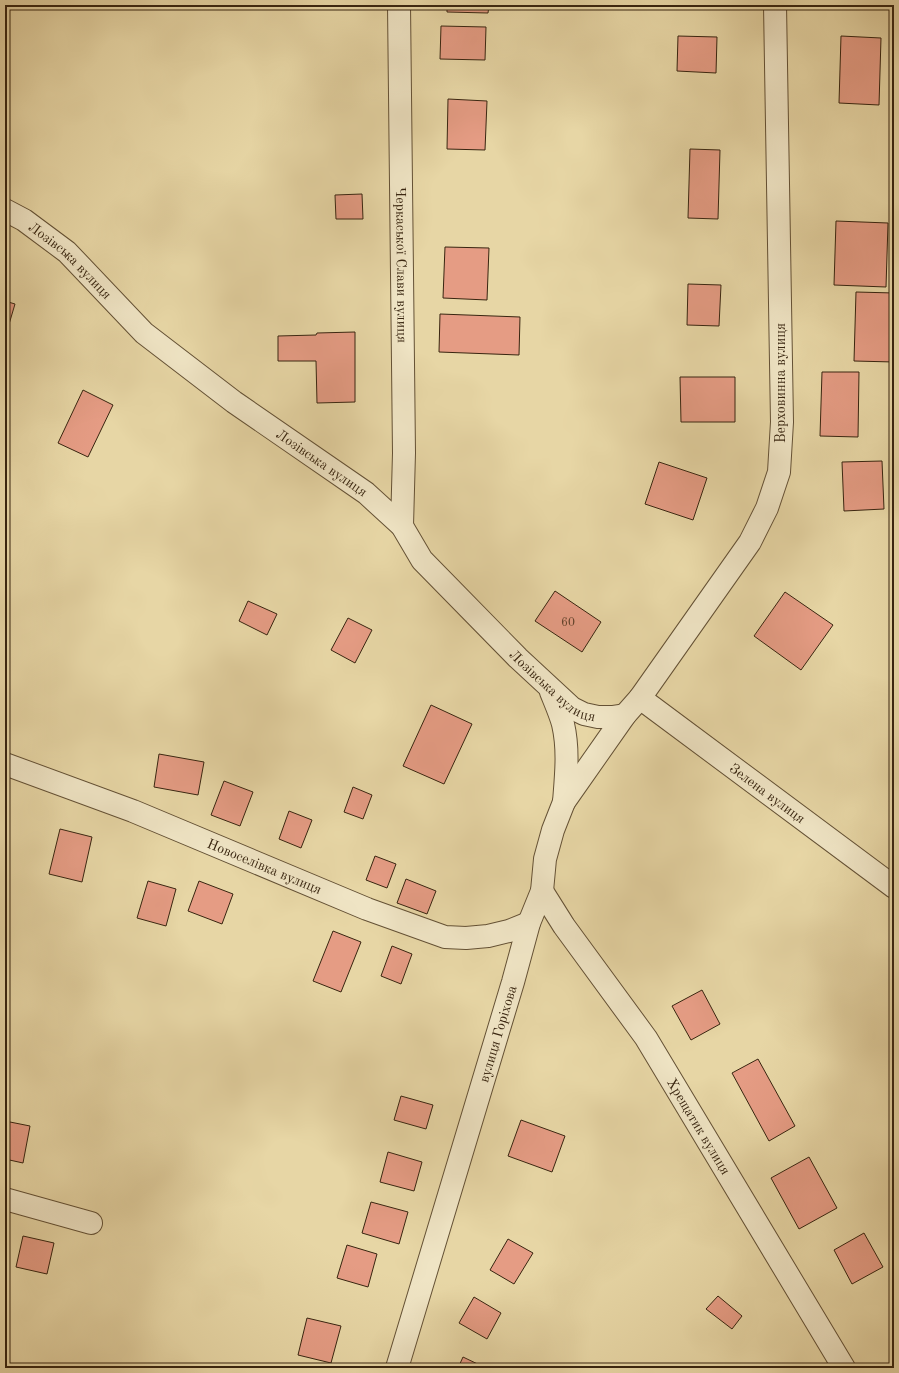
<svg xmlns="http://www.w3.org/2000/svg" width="899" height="1373" font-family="'Old Standard TT',serif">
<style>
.building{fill:#e59c84;stroke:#382510}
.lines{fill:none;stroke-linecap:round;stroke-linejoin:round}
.minor-casing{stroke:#645135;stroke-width:24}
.minor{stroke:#efe4c4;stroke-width:22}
.labels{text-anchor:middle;stroke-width:3.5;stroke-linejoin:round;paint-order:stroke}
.number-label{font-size:12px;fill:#63432d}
.street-label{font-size:14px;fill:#382510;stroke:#efe4c4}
</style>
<rect width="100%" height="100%" fill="#e7d6a5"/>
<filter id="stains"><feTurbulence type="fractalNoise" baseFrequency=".005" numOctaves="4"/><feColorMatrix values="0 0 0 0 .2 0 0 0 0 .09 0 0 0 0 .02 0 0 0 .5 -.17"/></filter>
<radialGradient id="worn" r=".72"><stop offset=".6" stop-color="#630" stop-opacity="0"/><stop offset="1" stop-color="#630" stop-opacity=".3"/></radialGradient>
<!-- building -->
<path class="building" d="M447,5H489L488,13L447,12Z
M441,26L486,27L485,60L440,59Z
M678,36L717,37L716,73L677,71Z
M841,36L881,38L879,105L839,103Z
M448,99L487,101L485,150L447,149Z
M690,149L720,150L718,219L688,218Z
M362,194L363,219H336L335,195Z
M836,221L888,223L886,287L834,285Z
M445,247L489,248L487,300L443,298Z
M688,284L721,285L719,326L687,325Z
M856,292L894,293V362L854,361Z
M5,301L15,304L7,331L5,330Z
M440,314L520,317L519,355L439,352Z
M355,332V402L317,403L316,361H278V336L316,335L317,333Z
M822,372H859L858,437L820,436Z
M680,377H735V422H681Z
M83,390L113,405L88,457L58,443Z
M882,461L884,509L844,511L842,462Z
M659,462L707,478L693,520L645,504Z
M555,591L601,622L582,652L535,621Z
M785,592L833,625L801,670L754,636Z
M248,601L277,614L267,635L239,621Z
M348,618L372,630L355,663L331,650Z
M431,705L472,724L444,784L403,766Z
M159,754L204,762L198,795L154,787Z
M224,781L253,792L240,826L211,815Z
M353,787L372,795L363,819L344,812Z
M289,811L312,820L301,848L279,839Z
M60,829L92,837L82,882L49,874Z
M375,856L396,864L387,888L366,880Z
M406,879L436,891L427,914L397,903Z
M148,881L176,889L166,926L137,918Z
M199,881L233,894L222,924L188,911Z
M333,931L361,942L341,992L313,981Z
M392,946L412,954L401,984L381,976Z
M702,990L720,1024L691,1040L672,1006Z
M758,1059L795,1126L769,1141L732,1073Z
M401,1096L433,1105L426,1129L394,1120Z
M521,1120L565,1136L552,1172L508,1156Z
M5,1121L30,1126L23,1163L5,1159Z
M388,1152L422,1162L414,1191L380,1182Z
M809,1157L837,1208L799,1229L771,1178Z
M371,1202L408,1212L399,1244L362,1233Z
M864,1233L883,1267L852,1284L834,1250Z
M23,1236L54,1243L47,1274L16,1267Z
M508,1239L533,1253L514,1284L490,1270Z
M347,1245L377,1254L368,1287L337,1278Z
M718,1296L742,1316L732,1329L706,1309Z
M474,1297L501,1313L487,1339L459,1323Z
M307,1318L341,1326L331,1363L298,1355Z
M463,1357L486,1368H458Z"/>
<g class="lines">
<defs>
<g id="minor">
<path id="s1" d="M399,5L404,453L402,526"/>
<path id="s2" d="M5,210L24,220L67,252L144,333L234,402L366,493L402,526L422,560L518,658L572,708L584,714L598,717H612L625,715"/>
<path d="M551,692C555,702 560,713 563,724C569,750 566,776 564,802"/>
<path id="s3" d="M640,698L894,887"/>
<path id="s4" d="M5,764L133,811L367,909L445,937L466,938L488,936L509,931L529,923"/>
<path id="s5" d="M542,891L564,926L646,1038L844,1368"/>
<path d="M5,1199L91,1223"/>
<path id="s6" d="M397,1368L513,982L529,923L542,891L545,859L553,830L564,802L625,715L640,698L750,542L767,508L779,472L782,422L775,5"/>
</g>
</defs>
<!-- minor casing -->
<use href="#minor" class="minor-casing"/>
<!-- minor -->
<use href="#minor" class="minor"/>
</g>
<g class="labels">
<!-- number labels -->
<g class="number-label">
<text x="568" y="626">60</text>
</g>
<!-- street labels -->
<g class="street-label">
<text dy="5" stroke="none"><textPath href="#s2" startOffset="83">Лозівська вулиця</textPath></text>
<text dy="5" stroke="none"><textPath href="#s1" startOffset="260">Черкаської Слави вулиця</textPath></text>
<text transform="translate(780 383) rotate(-90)" y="5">Верховинна вулиця</text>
<text dy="5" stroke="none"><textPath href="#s2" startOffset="407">Лозівська вулиця</textPath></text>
<text dy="5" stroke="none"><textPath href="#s2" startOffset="731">Лозівська вулиця</textPath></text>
<text dy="5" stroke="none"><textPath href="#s3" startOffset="159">Зелена вулиця</textPath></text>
<text dy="5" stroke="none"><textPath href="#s4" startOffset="279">Новоселівка вулиця</textPath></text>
<text dy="5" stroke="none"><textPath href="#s6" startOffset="349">вулиця Горіхова</textPath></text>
<text dy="5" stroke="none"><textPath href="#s5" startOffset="283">Хрещатик вулиця</textPath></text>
</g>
</g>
<!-- margin -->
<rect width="899" height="1373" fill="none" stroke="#e7d6a5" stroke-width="20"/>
<rect x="6" y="6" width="887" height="1361" fill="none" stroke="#382510" stroke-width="2"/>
<rect x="10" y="10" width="879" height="1353" fill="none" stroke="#382510"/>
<rect width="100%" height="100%" filter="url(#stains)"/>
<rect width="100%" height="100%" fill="url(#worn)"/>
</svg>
